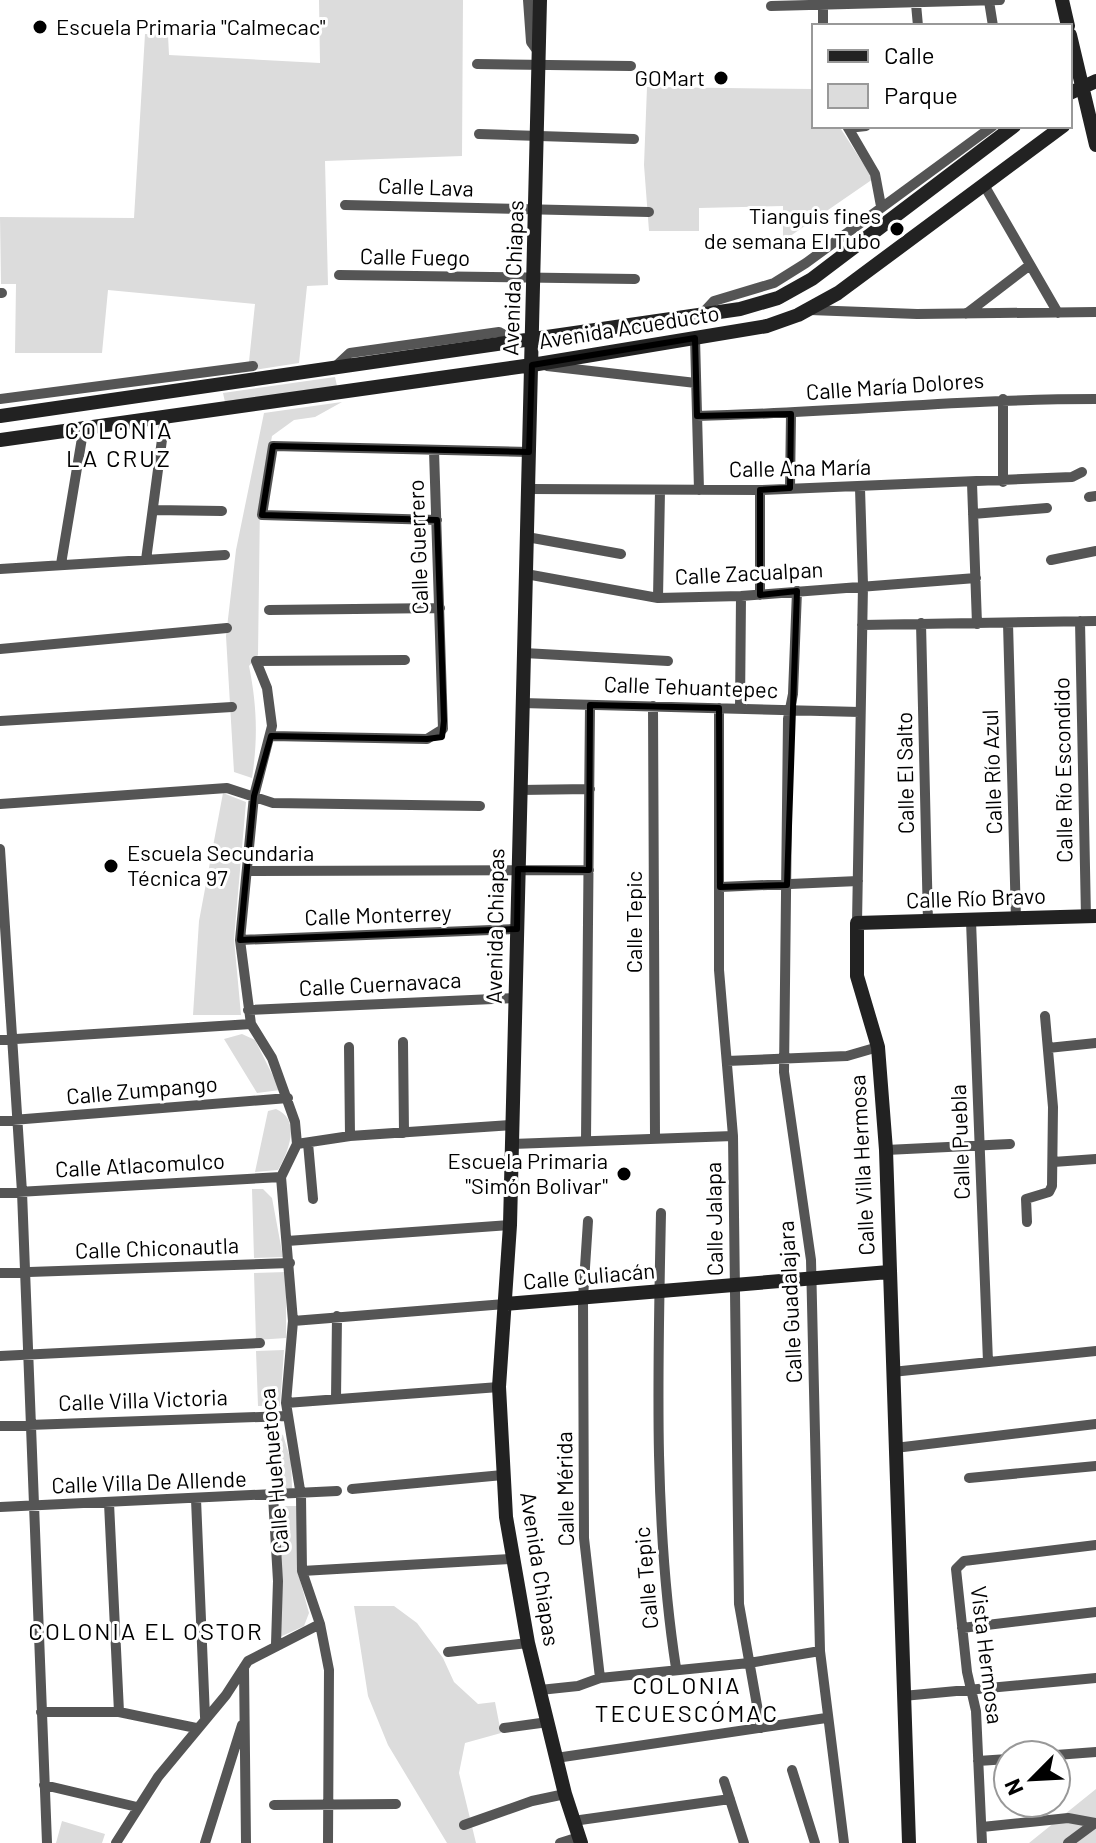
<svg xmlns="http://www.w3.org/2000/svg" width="1096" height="1843" font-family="Barlow,sans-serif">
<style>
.green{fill:#dcdcdc}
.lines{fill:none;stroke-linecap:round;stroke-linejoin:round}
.street{stroke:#555;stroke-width:10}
.secondary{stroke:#222;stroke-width:14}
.marked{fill:none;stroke:#000;stroke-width:6;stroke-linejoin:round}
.poi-dot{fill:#000;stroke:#fff;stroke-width:3}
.labels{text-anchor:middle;stroke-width:6;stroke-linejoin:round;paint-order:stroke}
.poi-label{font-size:22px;fill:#000;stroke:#fff;text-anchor:end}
.street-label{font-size:22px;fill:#000;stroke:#fff}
.neighbourhood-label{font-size:24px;letter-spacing:2px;fill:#000;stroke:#fff}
</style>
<rect width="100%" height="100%" fill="#fff"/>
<!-- green -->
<path class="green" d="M319,0H463L462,156L325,161L328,285L307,286L299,363L248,371L255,304L108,290L102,353H15L16,284H1L0,217L134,218L145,34L168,35L169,55L320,63Z
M647,87L814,89V126H839L873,179L783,241V206L699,208V231H649L644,165Z
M335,377L337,386L225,402L223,393Z
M342,402L315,417L294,420L272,436L260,504L258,655L249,666C257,705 258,739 252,778L234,772L226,636L236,550L264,413Z
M223,793L246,802L234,939L241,1015H193L199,921Z
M242,1034L255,1040L280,1090L257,1093L224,1039Z
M276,1109C302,1120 288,1152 278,1170L255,1172L268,1111Z
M252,1189H263L272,1198L283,1257L254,1258Z
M286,1272V1338L256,1340L254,1273Z
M284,1350L280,1406H258L256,1351Z
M265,1428L283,1435L291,1461L292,1488L277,1489L276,1465Z
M278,1506H297V1569L309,1613L304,1626L280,1637Z
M354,1606H394L417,1623L443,1658L454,1682L478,1704L495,1702L501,1733L465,1743L459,1773L476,1843H447L388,1745L368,1696Z
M1096,1789V1843H1029Z
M62,1821L105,1834L102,1843H56Z"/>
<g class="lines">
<!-- street -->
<path class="street" d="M528,0L531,42L539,53
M989,1L993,26
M916,4L918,26
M823,5V26
M771,6L1000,0
M477,64L631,66
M847,126L875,174L881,206
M848,128L866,126
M479,134L634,139
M984,185L1058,313
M345,205L649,212
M339,275L635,279
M0,293H2
M810,310L917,314L1096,312
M966,314L1030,265
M701,315L714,301L774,283L806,263L993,126
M695,338L699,490
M547,366L696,383
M335,367L350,353L499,332L516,341
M0,399L253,366
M697,416C830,413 963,399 1096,399
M1003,482V399
M972,483L977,624
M790,488L791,414
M529,489L760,490L1072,477L1082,472
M1089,497L1096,496
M153,510L222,511
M973,514L1047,508
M437,520L262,515L273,446L529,452
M527,537L621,554
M146,560L165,417
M1051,560L1096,551
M61,564L84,426
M0,569L225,555
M526,574L658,598L741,596L976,578
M797,591L793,694L788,719L784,1072L811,1260L820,1651L844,1843
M760,595V490
M658,598L660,491
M269,610L440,608
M1080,621L1086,917
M921,623L928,922
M1008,623L1016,919
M862,625L1096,621
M0,649L227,628
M524,653L668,661
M522,703L860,712
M653,706L655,1138
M719,708V970L733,1136L739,1604L761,1728
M740,709L741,596
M0,721L232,707
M271,736L427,739L443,729L434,451
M520,790L590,789
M0,804L227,788L273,803L480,806
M0,849L22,1192L47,1843
M248,871L589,870
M720,887L858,881
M971,921L988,1362
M857,923L863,585L860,488
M240,940L517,929
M248,1010L515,998
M0,1040L251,1024
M403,1042L404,1133
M349,1047L350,1136
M1048,1048L1096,1043
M727,1061L847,1056L878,1047
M0,1121L288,1098
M586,1140L590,705
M308,1143L313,1199
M297,1144L350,1136L512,1125
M512,1144L733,1136
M886,1150L1010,1144
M1053,1162L1096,1159
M0,1193L281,1177
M661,1213C658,1364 653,1519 676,1668
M588,1221L583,1298L584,1538L600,1678
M1027,1222L1026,1199L1049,1192L1052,1186L1053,1107L1045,1016
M287,1241L510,1225
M0,1273L290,1263
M293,1321L505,1304
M0,1356L260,1343
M892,1372L1096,1351
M336,1399L337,1316
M286,1403L499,1387
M0,1426L288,1416
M895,1448L1096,1424
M969,1478L1096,1466
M352,1489L503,1475
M273,1496L278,1581L276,1644
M196,1499L205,1717
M109,1503L119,1712
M0,1507L337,1491
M302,1571L511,1559
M962,1628L1096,1612
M448,1652L528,1643
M244,1667L246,1843
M540,1690L578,1686L600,1678L749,1663L820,1651
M903,1696L1096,1678
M41,1712H119L196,1728
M504,1728L548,1722
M1056,1755L1096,1752
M556,1758L826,1718
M978,1761L1008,1759
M792,1770L815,1843
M724,1781L744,1843
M44,1785L137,1807
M274,1805L396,1804
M573,1821L730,1799
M464,1825L532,1801L565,1794
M982,1827L1068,1818L1096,1823
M116,1843L158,1777L226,1695L248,1661L320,1624
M205,1843L242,1725
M328,1843L329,1670L320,1624L302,1571L301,1496L286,1403L293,1321L281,1177L297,1144L295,1122L272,1058L251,1024L240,940L254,796L272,726L267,688L256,661L405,660
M560,1843L579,1837
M982,1843L976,1711L967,1672L956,1569L964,1561L1096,1545
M1068,1843L1095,1823"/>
<!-- secondary -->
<path class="secondary" d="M540,0L510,1225L499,1387L506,1517L528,1643L565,1794L581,1843
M1062,0L1068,26
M1070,35L1096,145
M1070,93L1096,81
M0,416L740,309L778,298L812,279L1014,126
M0,440L532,365L767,326L798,315L838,293L1063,126
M505,1304L889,1272
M909,1843L886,1150L878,1047L857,976V923L1096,916"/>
</g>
<!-- marked area -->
<path class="marked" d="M695,338L697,416L791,414L790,488L760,490V595L797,591L787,885L720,887L719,708L590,705L589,870L518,869L517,929L240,940L254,796L271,736L427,739L442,737L444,721L437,520L262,515L273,446L529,452L532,365Z"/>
<!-- markers -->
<g class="poi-dot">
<circle cx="40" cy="27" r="8"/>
<circle cx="721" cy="78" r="8"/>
<circle cx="897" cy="229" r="8"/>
<circle cx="111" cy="866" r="8"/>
<circle cx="624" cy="1174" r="8"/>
</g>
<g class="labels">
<!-- poi labels -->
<g class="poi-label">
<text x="56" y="35" text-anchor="start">Escuela Primaria "Calmecac"</text>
<text x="705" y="86">GOMart</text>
<text x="881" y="224">Tianguis fines<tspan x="881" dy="25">de semana El Tubo</tspan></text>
<text x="127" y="861" text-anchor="start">Escuela Secundaria<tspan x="127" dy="25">Técnica 97</tspan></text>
<text x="608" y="1169">Escuela Primaria<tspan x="608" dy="25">"Simón Bolivar"</tspan></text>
</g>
<!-- street labels -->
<g class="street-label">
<text transform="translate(426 187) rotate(2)" y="8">Calle Lava</text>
<text transform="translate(415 257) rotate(1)" y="8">Calle Fuego</text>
<text transform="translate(513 278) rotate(-88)" y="8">Avenida Chiapas</text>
<text transform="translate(629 327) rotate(-9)" y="8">Avenida Acueducto</text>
<text transform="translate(895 386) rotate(-4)" y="8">Calle María Dolores</text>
<text transform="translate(800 468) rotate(-1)" y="8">Calle Ana María</text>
<text transform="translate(418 547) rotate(-92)" y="8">Calle Guerrero</text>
<text transform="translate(749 573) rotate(-3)" y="8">Calle Zacualpan</text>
<text transform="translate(691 687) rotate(2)" y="8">Calle Tehuantepec</text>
<text transform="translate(1063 770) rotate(-91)" y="8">Calle Río Escondido</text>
<text transform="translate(992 772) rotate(-92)" y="8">Calle Río Azul</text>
<text transform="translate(905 773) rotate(-91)" y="8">Calle El Salto</text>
<text transform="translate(976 898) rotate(-2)" y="8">Calle Río Bravo</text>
<text transform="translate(378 915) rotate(-2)" y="8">Calle Monterrey</text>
<text transform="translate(634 922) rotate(-90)" y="8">Calle Tepic</text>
<text transform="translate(495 926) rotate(-89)" y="8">Avenida Chiapas</text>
<text transform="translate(380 984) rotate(-3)" y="8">Calle Cuernavaca</text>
<text transform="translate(142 1090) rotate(-5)" y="8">Calle Zumpango</text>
<text transform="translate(960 1142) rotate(-92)" y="8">Calle Puebla</text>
<text transform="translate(140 1165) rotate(-3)" y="8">Calle Atlacomulco</text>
<text transform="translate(862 1165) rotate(-93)" y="8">Calle Villa Hermosa</text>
<text transform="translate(714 1219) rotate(-91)" y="8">Calle Jalapa</text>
<text transform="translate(157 1248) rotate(-2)" y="8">Calle Chiconautla</text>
<text transform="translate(589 1276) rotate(-5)" y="8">Calle Culiacán</text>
<text transform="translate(790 1302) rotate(-93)" y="8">Calle Guadalajara</text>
<text transform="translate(143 1400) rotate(-2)" y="8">Calle Villa Victoria</text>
<text transform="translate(274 1471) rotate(-95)" y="8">Calle Huehuetoca</text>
<text transform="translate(149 1482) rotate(-2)" y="8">Calle Villa De Allende</text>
<text transform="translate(565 1489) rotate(-91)" y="8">Calle Mérida</text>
<text transform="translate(540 1569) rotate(81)" y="8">Avenida Chiapas</text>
<text transform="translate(646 1578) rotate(-95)" y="8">Calle Tepic</text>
<text transform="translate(987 1655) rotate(83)" y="8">Vista Hermosa</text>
</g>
<!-- neighbourhood labels -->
<g class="neighbourhood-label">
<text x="119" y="439">COLONIA<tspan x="119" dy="28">LA CRUZ</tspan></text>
<text x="146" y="1640">COLONIA EL OSTOR</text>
<text x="687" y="1694">COLONIA<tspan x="687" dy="28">TECUESCÓMAC</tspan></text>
</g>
</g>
<!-- legend -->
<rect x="812" y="24" width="260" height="104" fill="#ffffff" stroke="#999999" stroke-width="2"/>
<rect x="828" y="50" width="40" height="12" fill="#222222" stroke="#999999" stroke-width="2"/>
<text x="884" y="64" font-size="24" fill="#000000">Calle</text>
<rect x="828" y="84" width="40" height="24" fill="#dcdcdc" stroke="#999999" stroke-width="2"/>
<text x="884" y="104" font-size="24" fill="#000000">Parque</text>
<!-- north arrow -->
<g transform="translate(1032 1779) rotate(246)"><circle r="38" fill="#ffffff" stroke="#999999" stroke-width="2"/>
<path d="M0-6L14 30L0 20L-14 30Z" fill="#000000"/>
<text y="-12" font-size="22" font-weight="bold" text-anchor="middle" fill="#000000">N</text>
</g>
</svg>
